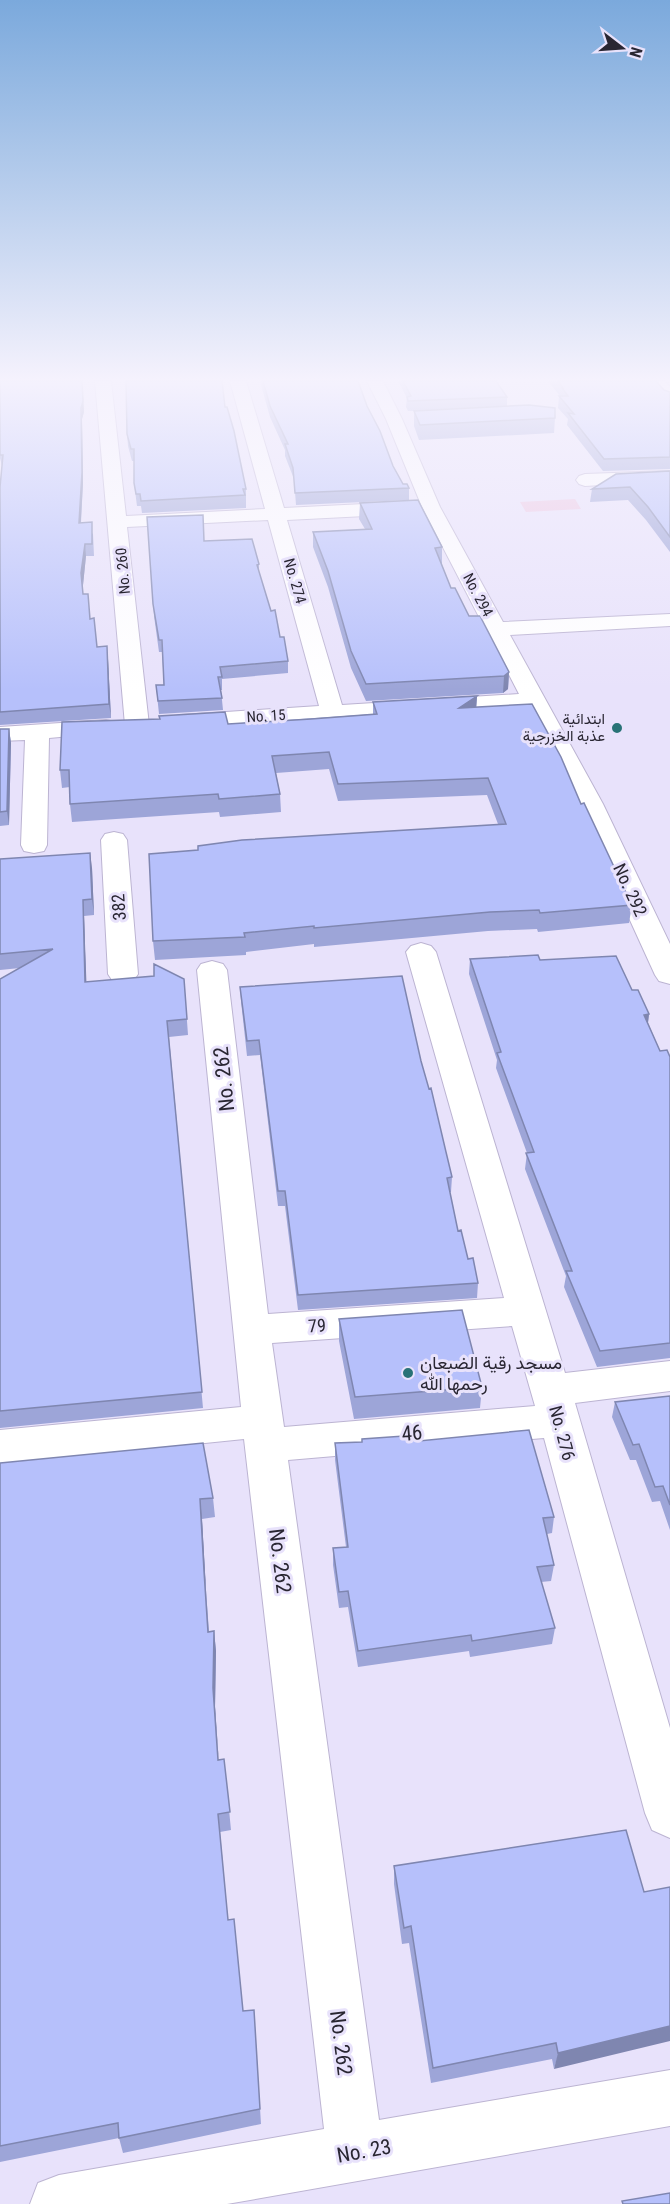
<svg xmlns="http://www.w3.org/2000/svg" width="670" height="2204" font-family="'Roboto Condensed',Vazirmatn,sans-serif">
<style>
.green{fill:#ecc6e1}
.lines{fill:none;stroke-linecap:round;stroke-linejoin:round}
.minor-casing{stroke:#bcb4d2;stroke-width:2}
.minor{fill:#fff;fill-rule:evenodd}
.wall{fill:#9da5d8}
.shaded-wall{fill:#7f86b0}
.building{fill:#b6c0fb;stroke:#7f86b0;stroke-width:1.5}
.poi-dot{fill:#287276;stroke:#e8e2fb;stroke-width:2}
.labels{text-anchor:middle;stroke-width:6;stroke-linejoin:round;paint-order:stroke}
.far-street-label{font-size:15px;fill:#292632;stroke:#e8e2fb}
.far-poi-label{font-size:15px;fill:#292632;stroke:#e8e2fb;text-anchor:end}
.street-label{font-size:18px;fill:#292632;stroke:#e8e2fb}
.poi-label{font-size:18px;fill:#292632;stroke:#e8e2fb;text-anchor:start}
.near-street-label{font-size:21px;fill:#292632;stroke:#e8e2fb}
</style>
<rect width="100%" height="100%" fill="#e8e2fb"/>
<!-- green -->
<path class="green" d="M575,499L581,509L526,512L520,502Z"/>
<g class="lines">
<defs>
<path id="minor" d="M95,381H111L126,516L265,509L230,381H246L284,508L405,502L412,504L415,508L412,512L405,514L287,520L342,705L519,694L422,507L386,419L367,381H383L402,419L440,507L503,622L670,614V626L510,635L603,804L670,944V984L659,981L655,975L577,804L526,707L181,729L172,727L169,722L172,717L181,715L319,706L268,520L127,527L149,725L146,730L137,732L128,730L125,725Z
M648,381H665L670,387V402L664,400Z
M670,471V481L585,486L579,484L576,480L579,476L585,474Z
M106,720L115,722L118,727L115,732L49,738L47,845L44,851L34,853L24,851L21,845L25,740L0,741V727Z
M114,832L123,834L127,840L138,974L134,980L123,983L112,980L108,974L101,840L105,834Z
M421,943L431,946L436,952L565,1373L670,1361V1391L575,1403L670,1728V1838L652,1830L645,1813L544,1438L288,1460L379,2120L670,2070V2126L227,2204H30L38,2183L59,2175L324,2129L244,1439L0,1464V1430L241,1407L197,970L201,964L212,961L223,964L227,970L268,1314L504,1298L406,952L411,946ZM512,1326L535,1406L284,1427L272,1343Z"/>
</defs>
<!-- minor casing -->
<use href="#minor" class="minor-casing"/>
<!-- minor -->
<use href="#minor" class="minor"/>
</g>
<!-- wall -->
<path class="wall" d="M0,381H82L84,412L82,419L83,483L81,523L93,534L94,556H86L83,585V594L97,647L108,659L111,718L0,725V487L2,466L0,458Z
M260,381H358L367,406L393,466L403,484L409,488V500L296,505L294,479L285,456V450L270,417Z
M398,381H496L507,397V406L555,418L554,433L419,440L414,426V411H408L406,407L407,398Z
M548,381H657L664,390L670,392V469L603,471L567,425L568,419L558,408L559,396H560Z
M225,407L246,489V508L142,513L141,506H137L134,483V461H132L128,446L127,434Z
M670,471V552L646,520L628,500L590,502L592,489Z
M360,503L442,547V563H441L451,588L469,616L509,672L508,689L503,693L366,701L351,668L328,587L313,547V532L365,529L359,519Z
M147,517L259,564V574L288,661V673L222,679V690H221L223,710L159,714L156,685H164L162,652H159L154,616Z
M477,696L476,707L581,804L632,905L629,923L538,932L537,929L488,931L314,947V944L246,952V955L155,960L153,941L498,824L487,795L338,801L329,769L276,773L280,794L281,812L220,817L219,812L72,822L70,804V787L62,788L60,770L228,724L373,714V702Z
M0,729H9L11,743L9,825L0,826Z
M0,859L92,868L94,915L84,916L86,982L184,979L188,1035L169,1037L203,1408L0,1428V979L20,968L0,970Z
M470,959L540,960L632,990L649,1014L648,1023L660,1051L670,1057V1358L597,1367L564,1287L566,1276L525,1169L527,1153L496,1068L497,1060L469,974Z
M240,987L421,1061L452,1177L451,1192H450L458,1231L468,1259L478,1283L477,1298L298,1310L285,1206H278L260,1055L247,1056L241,1001Z
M339,1319L482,1387L480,1408L354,1419L339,1341Z
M670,1396V1530L660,1501L652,1502L636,1460H630L612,1417L615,1402Z
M419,1441L554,1517L552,1533L547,1534L554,1565L551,1581L541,1582L555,1628L552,1644L470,1657L469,1651L358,1667L348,1607L339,1608L333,1565V1548L346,1547L335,1460V1443Z
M0,1463L213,1498L215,1517L202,1519L206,1590L209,1632L214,1631L216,1651L215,1707L218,1760L224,1759L231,1830L220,1832L228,1920L243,2011L254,2010L261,2124L123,2153L119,2138L0,2162Z
M626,1830L554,2069L552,2059L431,2083L409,1943L402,1944L394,1884V1866Z"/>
<!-- shaded-wall -->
<path class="shaded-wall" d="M82,381L84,412L82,419L83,483L80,535L79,523Z
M85,544L86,556L83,585L81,573Z
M107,646L108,659L111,718L109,704Z
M509,672L508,689L503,693L504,676Z
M477,696L476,713L459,708Z
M9,729L11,743L9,825L7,811Z
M90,853L92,868L94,915L92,899Z
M83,900L84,916L87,998L85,982Z
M649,1014L647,1030L644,1015Z
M200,1499L202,1519L206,1590L204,1571Z
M214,1631L216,1651L215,1707L220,1779L213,1688Z
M670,2026V2041L554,2069L558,2053Z"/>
<!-- building -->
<path class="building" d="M0,381H82L83,401L81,408L82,472L79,523L92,522V544H85L81,573L83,594H88L90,619L94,618L97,647L107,646L109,704L0,712V487L3,455H0Z
M126,381H222L225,407H227L234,431L246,489H243L245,495L141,501L140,494H136L134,483V449H131L127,434Z
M263,381H358L367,406L380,431L393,466L403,484H407L409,488L295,493L293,468L285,444H288L270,406Z
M403,381H496L507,397L408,401L407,397L411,396Z
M558,381H656L664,390L670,392V457L604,459L568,413L574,414L559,396H568L562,388H563Z
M529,405L555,408V418L420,425L414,411Z
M670,471V537L648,507L630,487L592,489L616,474Z
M418,500L442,547L435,548L451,588H455L469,616H480L509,672L504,676L366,684L351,651L328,571L313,532L372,529L360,503Z
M203,515L204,541L252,539L259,564L257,565L271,611L275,610L280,637H284L288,661L220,667L222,677H218L222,698L158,701L156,685H164L162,640H159L153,604L147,517Z
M477,696L459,708L532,704L561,757L581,804L584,803L632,905L540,913L539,910L490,912L314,928V926L244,933L245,937L153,941L149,854L198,850V846L242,840L506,824L488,778L338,784L329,752L272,756L280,794L219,799L218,794L70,804L69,770H60L62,722L160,719L159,716L225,712L228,724L311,719L377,714L373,702Z
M0,729H9L7,811L0,812Z
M90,853L92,899L83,900L85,982L154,976V964L184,979L187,1019L167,1021L202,1392L0,1411V979L53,949L0,954V859Z
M538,955L540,960L616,956L632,990H638L649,1014L644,1015L660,1051L667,1050L670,1057V1343L600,1351L566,1271H572L526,1153L534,1152L497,1053L501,1052L470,959Z
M402,976L421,1061L429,1089L431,1088L446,1152L452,1177L447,1178L458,1231L461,1230L468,1259L473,1258L478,1283L298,1295L285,1191H278L259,1040L247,1041L240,987Z
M462,1310L482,1387L355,1397L339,1319Z
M670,1396V1505L663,1486L655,1487L639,1444L633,1445L615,1402Z
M529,1430L554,1517L543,1518L554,1565L537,1567L555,1628L472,1641L471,1635L358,1651L348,1591L339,1592L333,1548L348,1547L335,1443L362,1442V1439L418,1435L419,1441Z
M203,1443L213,1498L200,1499L204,1571L208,1632L214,1631L213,1688L218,1760L224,1759L230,1812L218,1814L228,1920L234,1919L243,2011L254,2010L260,2109L119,2138L118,2123L0,2146V1463Z
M626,1830L644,1892L670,1887V2026L558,2053L556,2043L433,2068L411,1926L404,1928L394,1866Z
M670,2193V2204H623L622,2201Z"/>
<!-- sky -->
<linearGradient id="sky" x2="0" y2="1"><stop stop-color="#7ba9dc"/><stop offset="0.55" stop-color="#f5f2fd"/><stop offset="1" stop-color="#f5f2fd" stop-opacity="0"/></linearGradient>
<rect width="670" height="690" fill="url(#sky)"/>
<!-- markers -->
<g class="poi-dot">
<circle cx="617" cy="728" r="6"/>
<circle cx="408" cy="1373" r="6"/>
</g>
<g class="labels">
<!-- far-street labels -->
<g class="far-street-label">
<text transform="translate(123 571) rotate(-95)" y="5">No. 260</text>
<text transform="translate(295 581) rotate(74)" y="5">No. 274</text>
<text transform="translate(478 595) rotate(62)" y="5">No. 294</text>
<text transform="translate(266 716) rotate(-4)" y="5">No. 15</text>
</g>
<!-- far-poi labels -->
<g class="far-poi-label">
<text x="605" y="724">ابتدائية<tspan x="605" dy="17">عذبة الخزرجية</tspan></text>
</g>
<!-- street labels -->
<g class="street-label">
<text transform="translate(630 890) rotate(65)" y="6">No. 292</text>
<text transform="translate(119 907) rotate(-94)" y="6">382</text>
<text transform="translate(317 1326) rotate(-4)" y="6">79</text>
<text transform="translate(562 1433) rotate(75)" y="6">No. 276</text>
</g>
<!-- poi labels -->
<g class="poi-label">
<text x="420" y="1369">مسجد رقية الضبعان<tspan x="420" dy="21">رحمها الله</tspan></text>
</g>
<!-- near-street labels -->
<g class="near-street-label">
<text transform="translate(224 1079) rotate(-96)" y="7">No. 262</text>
<text transform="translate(412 1433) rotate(-5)" y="7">46</text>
<text transform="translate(280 1561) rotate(83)" y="7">No. 262</text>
<text transform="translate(341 2043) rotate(83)" y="7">No. 262</text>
<text transform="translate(364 2151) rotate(-10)" y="7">No. 23</text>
</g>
</g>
<!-- north arrow -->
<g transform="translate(622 48) rotate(107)" stroke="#e8e2fb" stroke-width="4.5" paint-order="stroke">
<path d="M0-4.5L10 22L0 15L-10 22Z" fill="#292632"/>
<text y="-9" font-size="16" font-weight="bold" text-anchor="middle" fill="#292632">N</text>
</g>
</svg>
